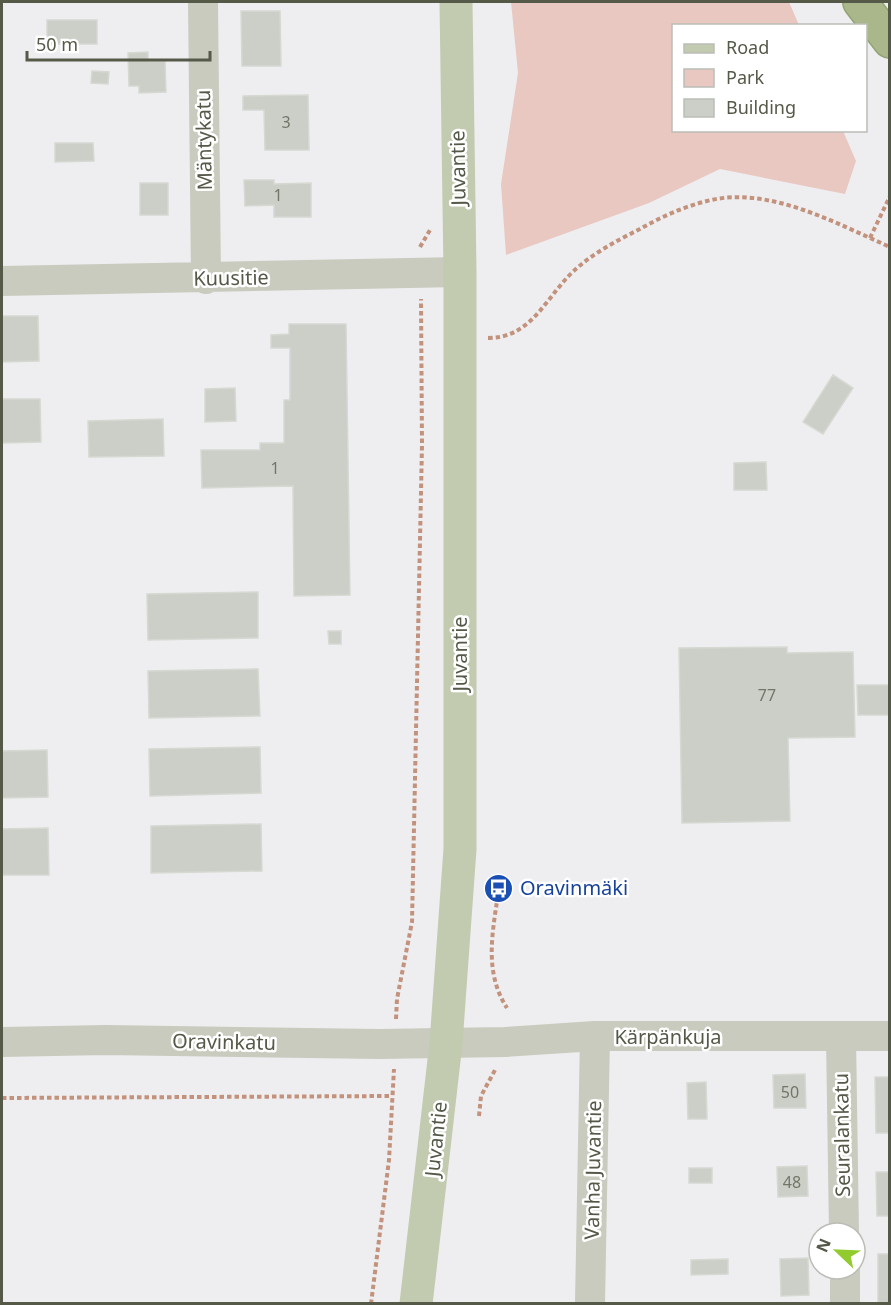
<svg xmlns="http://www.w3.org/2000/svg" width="891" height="1305" font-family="'Noto Sans',sans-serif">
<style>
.green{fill:#e9c8c1}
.building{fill:#cccfc8;stroke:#d5d9d2;stroke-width:1.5}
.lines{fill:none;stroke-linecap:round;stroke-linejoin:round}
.highway-casing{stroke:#94a376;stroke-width:36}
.path{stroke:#c3927d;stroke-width:4;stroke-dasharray:4.5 3;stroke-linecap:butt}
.minor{stroke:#c8cbbe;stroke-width:30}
.major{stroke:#c2cab0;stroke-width:33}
.highway{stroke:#a9b78b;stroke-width:33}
.labels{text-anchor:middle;stroke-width:5;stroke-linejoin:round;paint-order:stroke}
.number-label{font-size:16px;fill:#727668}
.street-label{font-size:20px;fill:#545948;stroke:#fff}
.transit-label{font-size:20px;fill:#164399;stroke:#fff;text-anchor:start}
</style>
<rect width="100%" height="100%" fill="#eeeef0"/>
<!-- green -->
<path class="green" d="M511,2H789L799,25L674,26V130L843,131L856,161L845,194L720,169L649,203L506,255L501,184L518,73Z"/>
<!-- building -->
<path class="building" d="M241,11H280L281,66H242Z
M47,20H97V44H47Z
M148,52V61H165L166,92L139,93V86H129L128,53Z
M92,71L109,72L108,84L91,83Z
M308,95L309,150H265L264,110H243V96Z
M55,143H93L94,161L55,162Z
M244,180H274V184L311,183V217H274V205L245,206Z
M140,183H168V215H140Z
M2,316H38L39,361L2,362Z
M289,324H346L350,595L294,596L293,486L202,488L201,450H260V443H284V400H290V348H271V335L289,334Z
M833,375L853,388L823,434L803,422Z
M235,388L236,421L205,422V389Z
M2,399H40L41,442L2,443Z
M163,419L164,456L89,457L88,421Z
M766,462L767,490H734V463Z
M258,592V638L148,640L147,594Z
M328,631H341V644H329Z
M787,647V653L853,652L855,737L788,738L790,821L682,823L679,648Z
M258,669L260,716L149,718L148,671Z
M857,685H890V715H858Z
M260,747L261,793L150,796L149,749Z
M47,750L48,797L2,798V751Z
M261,824L262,871L151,873V826Z
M48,828L49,875H2V829Z
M805,1074L806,1108H774L773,1075Z
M875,1077H890V1133H876Z
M706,1082L707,1119H688L687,1083Z
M807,1166L808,1196L778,1197L777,1167Z
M689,1168H712V1183H689Z
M876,1172H890V1216H877Z
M878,1254H890V1304H878Z
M808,1258L809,1295L781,1296L780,1259Z
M728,1259V1274L691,1275V1260Z"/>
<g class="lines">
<defs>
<path id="highway" d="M860,2L890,41"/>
</defs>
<!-- highway casing -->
<use href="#highway" class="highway-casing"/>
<!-- path -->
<path class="path" d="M870,238L890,196
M420,247L430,230
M488,338C527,338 542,306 565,280C584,258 614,242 640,229C661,217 683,207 707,201C768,185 835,223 890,247
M499,888C493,930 483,971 507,1008
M396,1019L397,999L412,922L422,445L421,299
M2,1098L392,1096
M479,1116L481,1096L495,1070
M371,1304L389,1160L394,1069"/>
<!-- minor -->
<path class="minor" d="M203,2L206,279
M2,281L460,272
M841,1037L844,1233
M2,1042L106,1040L379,1044L505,1042L595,1036H890
M845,1269V1304
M590,1304L595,1036"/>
<!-- major -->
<path class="major" d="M416,1304L446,1043L460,849V272L456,2"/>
<!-- highway -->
<use href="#highway" class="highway"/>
</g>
<!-- icons -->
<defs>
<symbol id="bus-disc" viewBox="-11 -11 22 22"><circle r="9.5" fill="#1a4fb4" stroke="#fff"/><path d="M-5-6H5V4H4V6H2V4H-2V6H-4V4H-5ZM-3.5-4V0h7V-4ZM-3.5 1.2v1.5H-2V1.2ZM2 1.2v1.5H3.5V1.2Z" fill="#fff"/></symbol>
</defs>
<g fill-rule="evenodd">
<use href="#bus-disc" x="482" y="872" width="33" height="33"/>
</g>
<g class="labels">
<!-- number labels -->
<g class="number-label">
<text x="286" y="128">3</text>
<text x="278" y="201">1</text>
<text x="275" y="474">1</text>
<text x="767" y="701">77</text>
<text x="790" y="1098">50</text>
<text x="792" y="1188">48</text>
</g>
<!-- street labels -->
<g class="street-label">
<text transform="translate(204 140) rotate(-91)" y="7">Mäntykatu</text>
<text transform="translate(458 168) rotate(-91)" y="7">Juvantie</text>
<text transform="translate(231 278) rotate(-1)" y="7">Kuusitie</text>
<text transform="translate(460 654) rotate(-90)" y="7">Juvantie</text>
<text x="668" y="1044">Kärpänkuja</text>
<text transform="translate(224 1042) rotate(1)" y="7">Oravinkatu</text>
<text transform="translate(842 1135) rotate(-91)" y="7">Seuralankatu</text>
<text transform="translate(436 1139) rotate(-84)" y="7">Juvantie</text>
<text transform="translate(593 1170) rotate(-89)" y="7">Vanha Juvantie</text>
</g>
<!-- transit labels -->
<g class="transit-label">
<text x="520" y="895">Oravinmäki</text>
</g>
</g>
<!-- border -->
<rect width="891" height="1305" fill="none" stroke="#545948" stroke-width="6"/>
<!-- legend -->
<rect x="672" y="24" width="195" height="108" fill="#ffffff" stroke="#bbbdb6" stroke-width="1.5"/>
<rect x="684" y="44" width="30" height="9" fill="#c2cab0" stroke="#bbbdb6" stroke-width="1.5"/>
<text x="726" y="54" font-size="18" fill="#545948">Road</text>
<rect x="684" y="69" width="30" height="18" fill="#e9c8c1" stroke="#bbbdb6" stroke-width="1.5"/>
<text x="726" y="84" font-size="18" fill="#545948">Park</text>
<rect x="684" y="99" width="30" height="18" fill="#cccfc8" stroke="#bbbdb6" stroke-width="1.5"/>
<text x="726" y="114" font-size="18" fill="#545948">Building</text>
<!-- north arrow -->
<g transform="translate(837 1251) rotate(293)"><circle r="28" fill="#ffffff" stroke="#bbbdb6" stroke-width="1.5"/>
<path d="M0-4.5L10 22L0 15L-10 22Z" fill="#92cb2d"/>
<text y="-9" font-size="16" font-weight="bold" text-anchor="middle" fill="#545948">N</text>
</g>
<!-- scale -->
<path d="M27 51v9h183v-9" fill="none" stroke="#545948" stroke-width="3"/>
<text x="36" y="51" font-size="18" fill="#545948" stroke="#ffffff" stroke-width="4.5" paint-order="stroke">50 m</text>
</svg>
